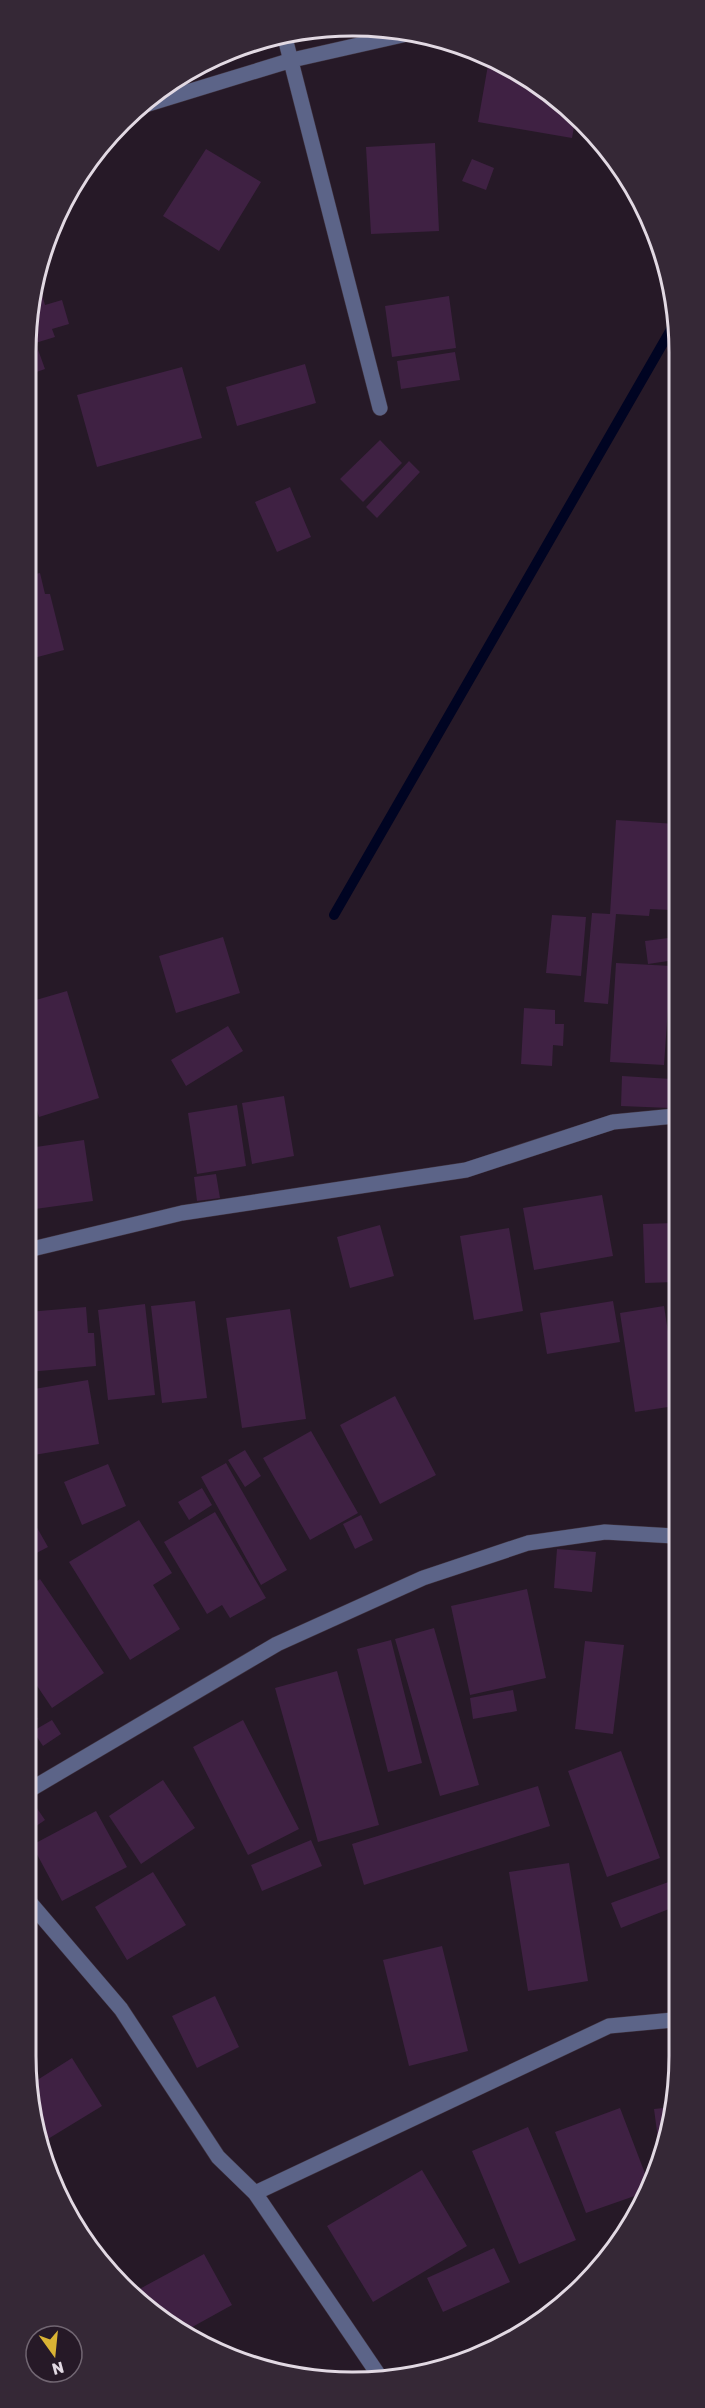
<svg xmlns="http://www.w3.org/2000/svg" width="705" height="2408" font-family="Rubik,sans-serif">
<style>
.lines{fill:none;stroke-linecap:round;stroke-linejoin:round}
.stream{stroke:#000422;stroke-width:10}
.building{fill:#3f2143}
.minor-casing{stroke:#403441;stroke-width:16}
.minor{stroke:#5c6488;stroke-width:15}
.rim{fill:none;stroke:#e2d9e3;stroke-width:3}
</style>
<rect width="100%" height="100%" fill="#261927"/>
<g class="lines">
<!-- stream -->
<path class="stream" d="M334,915L677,319"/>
</g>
<!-- building -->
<path class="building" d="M298,32H319V33L299,37Z
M488,65L510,68L576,116L572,138L478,122Z
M435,143L439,231L371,234L366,147Z
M206,149L261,182L219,251L163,216Z
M472,159L494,168L486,190L462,181Z
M42,294L45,305L62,300L69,324L52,329L55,337L32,344V297Z
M449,296L456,348L392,357L385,306Z
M36,344L45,369L31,374L32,346Z
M455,352L460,380L401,389L397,361Z
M305,364L316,403L237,426L226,387Z
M182,367L202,438L97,467L77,395Z
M380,440L402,463L363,502L340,479Z
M409,461L420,472L377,518L366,507Z
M290,487L311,537L277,552L255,502Z
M40,573L45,594H50L64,650L30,659L31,575Z
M616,820L676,824L670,910L650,909L649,916L616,914L608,1004L584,1002L592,913L610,914Z
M552,915L586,917L581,976L546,973Z
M223,937L240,993L176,1013L159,956Z
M676,937L675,960L648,964L645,941Z
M616,963L671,966L664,1065L610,1062Z
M67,991L99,1098L39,1117L29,1083V1002Z
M524,1008L555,1010V1024H564L563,1046L553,1045L552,1066L521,1064Z
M674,1011H675V1073L669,1072Z
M228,1026L243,1051L186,1086L171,1060Z
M622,1076L672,1079L671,1089H675V1103L671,1102L670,1108L621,1106Z
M284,1096L294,1156L252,1164L242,1103Z
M237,1105L246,1166L197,1174L188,1113Z
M84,1140L93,1201L28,1210L29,1148Z
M216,1174L220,1198L197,1201L194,1177Z
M602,1195L613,1256L534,1270L523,1208Z
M675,1223V1282L645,1283L643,1224Z
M380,1225L394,1276L350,1288L337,1237Z
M509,1228L523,1311L474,1320L460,1236Z
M195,1301L207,1398L162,1403L151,1306Z
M613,1301L620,1342L547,1354L540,1313Z
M145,1304L155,1395L108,1400L98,1310Z
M664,1306L675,1377V1406L635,1412L620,1313Z
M86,1307L88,1333H94L96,1366L28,1372V1312Z
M290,1309L306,1419L242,1428L226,1318Z
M88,1380L99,1444L28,1456V1390Z
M395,1396L436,1475L380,1504L340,1425Z
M311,1431L358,1513L310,1540L263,1458Z
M245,1450L261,1476L245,1487L228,1460Z
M226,1463L287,1570L261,1585L201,1477Z
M108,1464L126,1506L82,1525L64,1482Z
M202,1488L212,1505L189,1520L178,1502Z
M27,1510L48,1547L27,1558Z
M215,1512L266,1598L230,1618L222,1605L207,1614L164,1542Z
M361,1515L373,1540L355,1549L343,1524Z
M139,1520L172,1573L153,1585L180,1629L130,1660L69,1562Z
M557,1549L596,1552L592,1592L554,1588Z
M40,1579L104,1673L52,1708L27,1671V1588Z
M527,1589L546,1678L470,1695L451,1606Z
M434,1628L479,1785L440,1796L395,1639Z
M391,1640L422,1763L388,1772L357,1649Z
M585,1641L624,1645L613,1734L575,1729Z
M337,1671L379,1825L318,1842L275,1688Z
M513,1690L517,1711L473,1719L470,1698Z
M27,1700L38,1719L27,1725Z
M52,1720L61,1734L43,1746L33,1731Z
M243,1720L299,1829L248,1855L193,1747Z
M621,1751L660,1858L607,1877L568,1771Z
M163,1780L195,1828L141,1864L109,1816Z
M538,1786L550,1826L364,1885L352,1844Z
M32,1801L45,1820L26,1833V1805Z
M96,1811L127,1867L62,1901L32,1845Z
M311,1840L322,1866L262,1891L251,1865Z
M569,1863L588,1981L528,1991L509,1872Z
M153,1872L186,1925L127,1960L95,1907Z
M674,1880V1907L621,1928L611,1903Z
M442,1946L468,2051L409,2066L383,1960Z
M215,1996L239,2047L197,2068L172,2016Z
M72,2058L102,2106L43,2142L31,2084Z
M673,2107V2119L660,2154L654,2109Z
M620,2108L649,2184L646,2192L586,2213L555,2132Z
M528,2127L576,2240L519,2264L472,2151Z
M422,2170L467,2246L373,2302L327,2226Z
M494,2248L510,2282L443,2312L427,2278Z
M204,2254L232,2305L185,2331L134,2292Z"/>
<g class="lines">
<defs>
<path id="minor" d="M284,34L380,408
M148,104L292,60L416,32
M28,1250L182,1213L466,1170L613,1122L675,1116
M26,1792L277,1644L423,1578L528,1543L605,1532L674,1536
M26,1898L121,2009L218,2157L255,2193L380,2377
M255,2193L609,2026L673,2020"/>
</defs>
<!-- minor casing -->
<use href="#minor" class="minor-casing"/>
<!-- minor -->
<use href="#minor" class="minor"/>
</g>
<!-- crop -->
<path d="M0 0H705V2408H0ZM352 36H353A316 316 0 0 1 669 352V2056A316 316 0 0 1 353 2372H352A316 316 0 0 1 36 2056V352A316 316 0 0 1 352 36Z" fill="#352836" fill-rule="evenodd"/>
<path class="rim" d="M352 36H353A316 316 0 0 1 669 352V2056A316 316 0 0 1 353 2372H352A316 316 0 0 1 36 2056V352A316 316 0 0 1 352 36Z"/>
<!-- north arrow -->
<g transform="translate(54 2354) rotate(165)"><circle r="28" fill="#261927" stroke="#716672" stroke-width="1.5"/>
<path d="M0-4.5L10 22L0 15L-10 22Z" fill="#dab334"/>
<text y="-9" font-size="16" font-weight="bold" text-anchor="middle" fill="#e2d9e3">N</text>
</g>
</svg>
